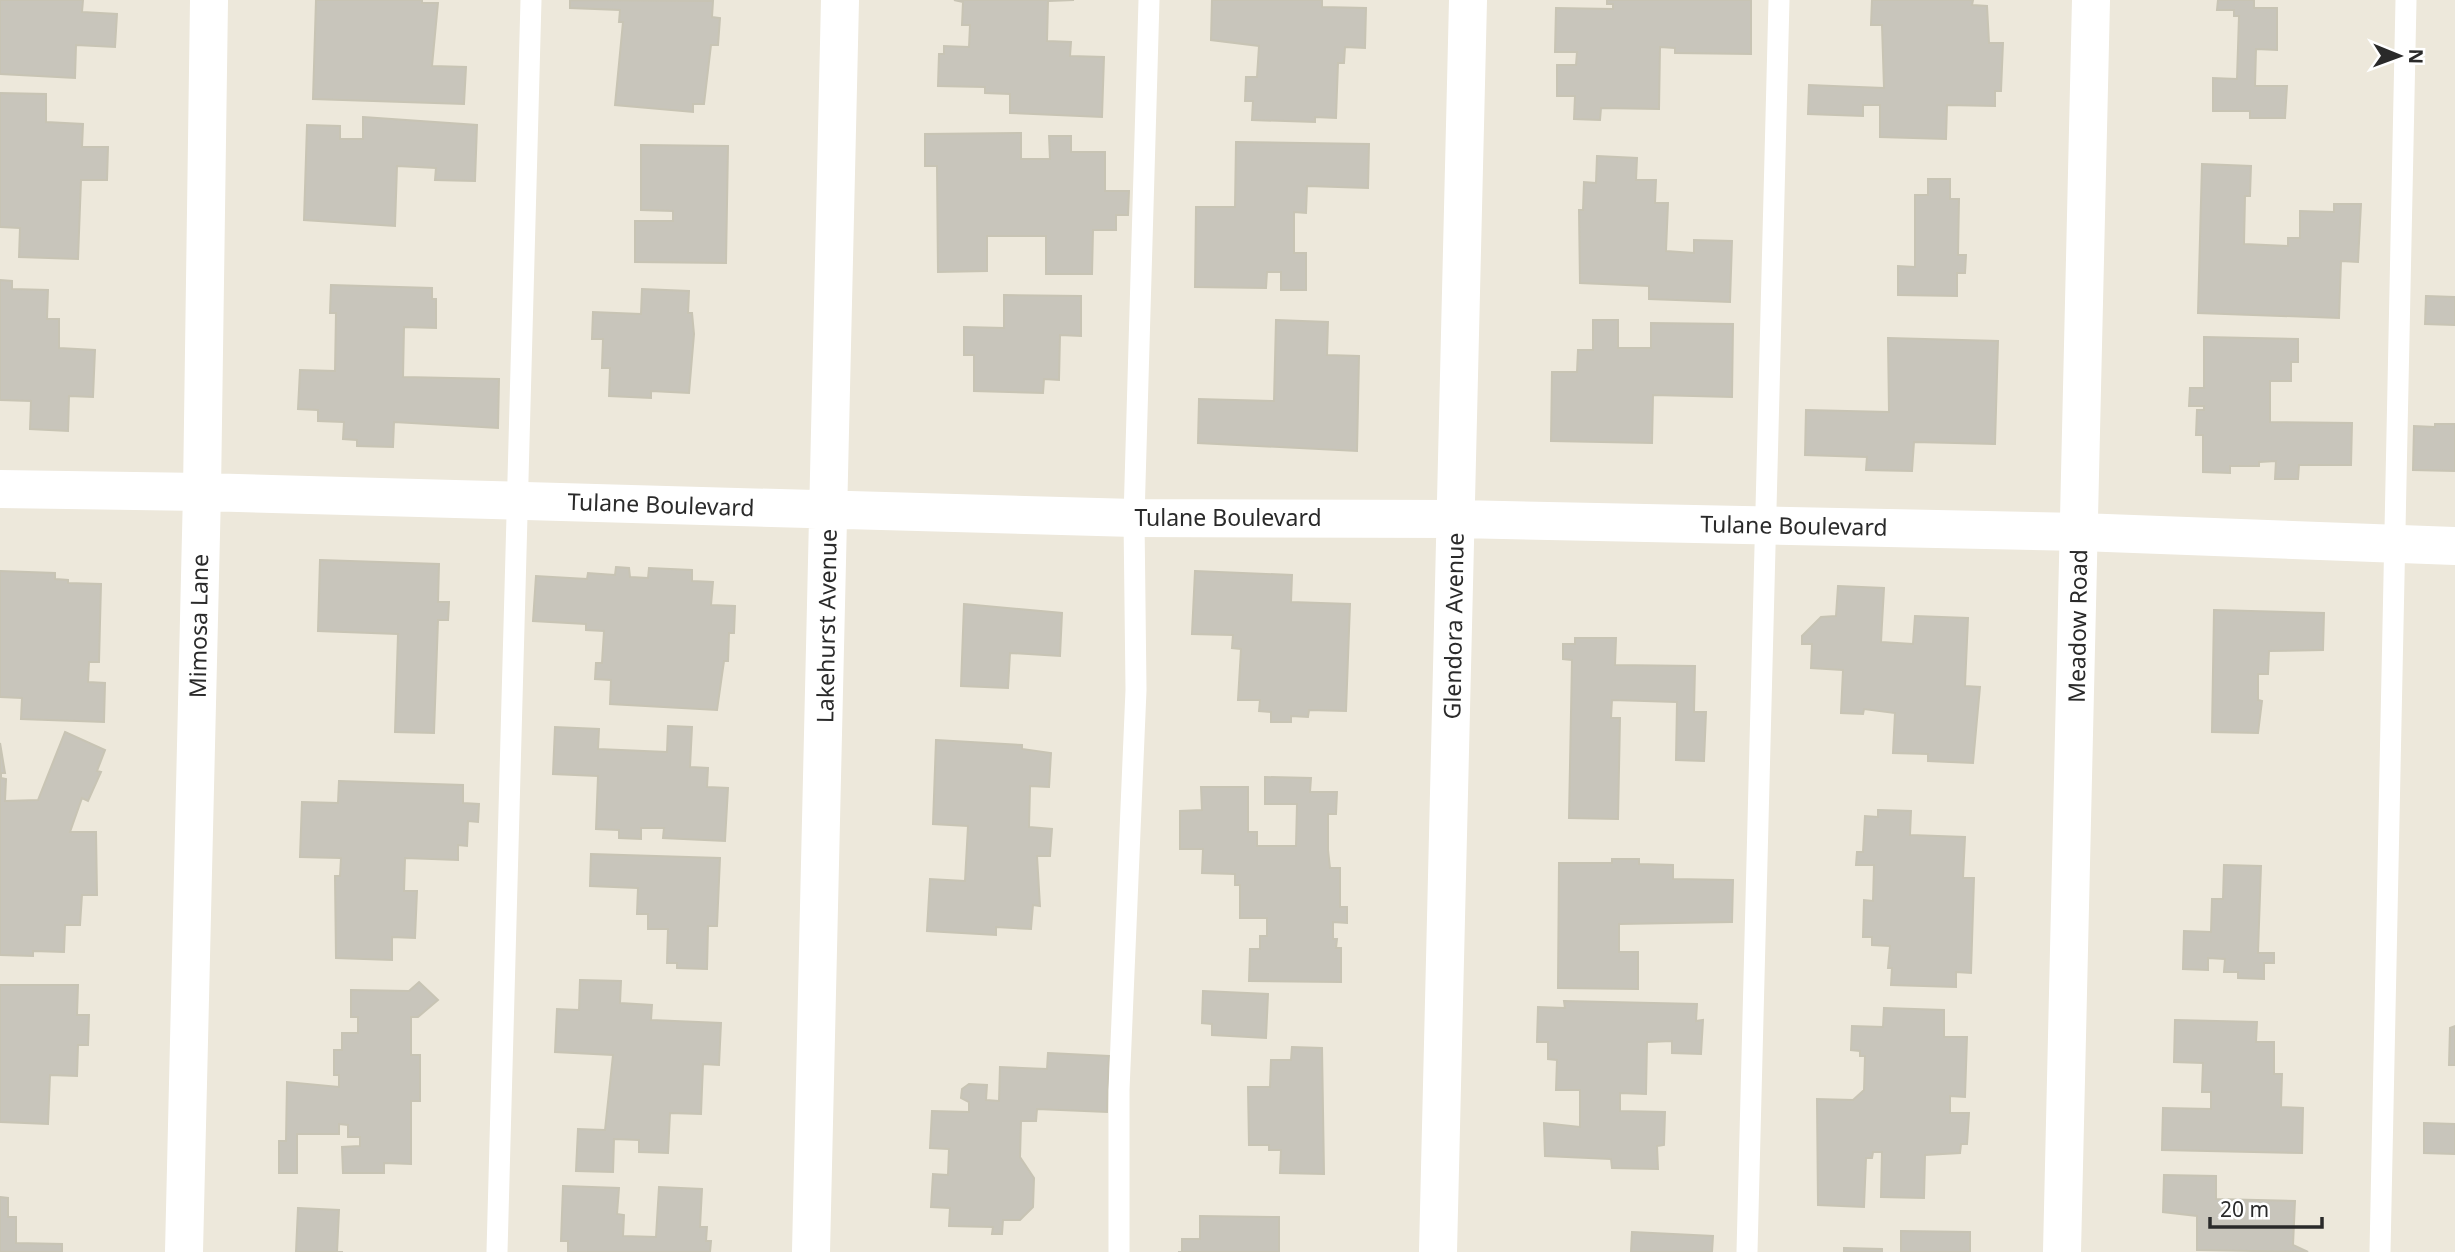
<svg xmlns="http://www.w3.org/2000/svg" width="2455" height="1252" font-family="'Noto Sans',sans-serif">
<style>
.building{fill:#c8c5bb;stroke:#c8c4b4;stroke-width:2}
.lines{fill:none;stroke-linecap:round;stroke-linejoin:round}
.lane{stroke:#fff;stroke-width:21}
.street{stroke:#fff;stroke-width:38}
.secondary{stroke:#fff;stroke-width:38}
.labels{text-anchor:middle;stroke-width:5;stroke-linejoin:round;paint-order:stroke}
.street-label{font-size:23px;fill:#2a2a2a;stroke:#fff}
</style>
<rect width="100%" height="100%" fill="#ede8db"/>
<!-- building -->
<path class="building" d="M0,0H83L82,12L117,14L115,47L76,45L75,78L0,74Z
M316,0H422V3H438L432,66L466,67L464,104L313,99Z
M570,0L713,1L712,17L720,18L718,45H711L704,104H693V112L615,105L623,22H619L620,10L570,8Z
M954,0H1074L1048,1L1047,41L1071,42L1070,56L1104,57L1102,117L1010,113V94L985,93V87L938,86L939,54H944V46L969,47L970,25H962L963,2Z
M1212,0H1322V7L1366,8L1365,48L1345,47L1344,63H1338L1336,118L1315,117V122L1252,120L1253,101H1245L1246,77H1257L1259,46L1211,40Z
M1607,0H1751V54L1675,53V48L1660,47L1659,109L1601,108L1600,120L1574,119L1575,96H1557V65H1576L1577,52H1555L1556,8L1613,9V4H1607Z
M1872,0H1973L1972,5L1987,6L1989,43H2003L2001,91H1995V106L1947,105L1946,139L1880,137V105H1863V116L1808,114L1809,85L1884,88L1882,25H1871Z
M2218,0H2254V8H2277V50L2256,49L2255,86H2287L2285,118H2250V111H2213V78L2237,79L2239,16H2234V10H2217Z
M0,93L46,94V122L83,124L82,147H108L107,180H81L78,259L19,257L20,228L0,227Z
M363,117L477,125L475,181L435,180L436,168L397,166L395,226L304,220L307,125L340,126V139H363Z
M1021,133V159H1050L1049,136H1071V152H1105V191H1129L1128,215H1116V230H1093L1092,274H1046V236H987V271L938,272L937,166H925V134Z
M1236,142L1369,144L1368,188L1307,186L1306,213L1294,212V253H1306V290H1281V272H1267L1266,288L1195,287L1196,207H1235Z
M641,145L728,146L726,263L635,262V221H673V211L641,210Z
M1597,156L1637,158L1636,180H1656L1655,203H1668L1666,251L1694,253V240L1732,241L1730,302L1649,299V286L1580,283L1579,210H1583L1584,182L1596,183Z
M2202,164L2251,166L2250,196H2245L2244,244L2288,246V238H2300V211L2334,212V204H2361L2358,262L2341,261L2339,318L2198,313Z
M1928,179H1950V199H1959L1958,255H1966L1965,273H1957V296L1898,295V266L1915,267V195H1928Z
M0,280L12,281V289L48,290L47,319H59V348L95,350L93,397L69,396L68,431L30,429L31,401L0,400Z
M331,285L432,288V299H436V328L404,327L403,377L499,379L498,428L394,422L393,447L357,446V440L343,439L344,422L318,421V410L298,409L300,370L335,371L336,313H330Z
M642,289L689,291L688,313H692L694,334L689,393L651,391V398L609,396L610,368H602L603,339H592L593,312L641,314Z
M1004,295L1081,296V336L1060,335L1059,380L1044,379L1043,393L974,391V355H964V327L1004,328Z
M2426,296L2455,297V325L2425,324Z
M1276,320L1328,322L1327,355L1359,356L1357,451L1198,443L1199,399L1274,401Z
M1593,320H1618V348H1651V323L1733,324L1732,397L1653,395L1652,443L1551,441L1552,372H1577L1578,350H1593Z
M2204,337L2298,339V362H2291V381H2270V422L2352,423L2351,465H2299L2298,479H2275L2276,461L2259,462V466H2230V473L2203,472V435H2196L2197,410H2204V406H2189L2190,388H2204Z
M1888,338L1998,341L1995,444L1914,442L1912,471L1866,470L1867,457L1805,455L1806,410L1889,412Z
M2435,424H2455V471L2413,470L2414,426L2435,427Z
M320,560L439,564L438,602H449L448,620H438L434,733L395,732L398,634L318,631Z
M616,567L629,568L630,577L648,578L649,568L692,570V581L713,582L711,605L735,606L734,633H729L728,661H724L717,710L610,704L611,680L595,679L596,663H602L604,631L586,630V624L533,621L536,576L587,579L588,573L615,575Z
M0,571L55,573V579L68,580V583L101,584L99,662H89L88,682L105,683L104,722L21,719L22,698L0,697Z
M1195,571L1292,575L1291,602L1350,604L1346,711L1309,710L1308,717L1291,716V722H1271V712L1259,711L1260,700H1238L1241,649L1232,648L1233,635L1192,634Z
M1838,586L1884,588L1881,642L1913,644L1915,616L1968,618L1965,686L1980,687L1973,763L1928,761V754L1893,753L1895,713L1864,709L1863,714L1841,713L1843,670L1811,668L1812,644H1802V636L1821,617L1836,616Z
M964,604L1062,613L1060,656L1010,653L1008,688L961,686Z
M2214,610L2324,613L2323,650L2269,651L2268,674H2258V700L2262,701L2258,733L2212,732Z
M1575,638H1616L1615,665L1695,666L1694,712H1706L1704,761L1676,760L1677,702L1612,700L1611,718H1620L1618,819L1569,818L1572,660L1563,659V644H1575Z
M668,726L692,727L690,767L708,768L707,787L728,788L725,841L663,838L664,828H641V839L619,838V830L596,829L598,776L553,774L555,727L599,729L598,749L667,752Z
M65,732L105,750L97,771L101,772L88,801L82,798L70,832H96L97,895H82L80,925H65L64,952L33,951V956L0,955V743L5,773H1V778L6,779L5,801L38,800Z
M936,740L1022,745V749L1051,753L1049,787L1030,786L1029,827L1052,829L1050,856H1037L1040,906L1033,905L1031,929L996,927V935L927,931L930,879L965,881L968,826L933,824Z
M1265,777L1311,778L1310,792H1337L1336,814H1328V850L1330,868H1340V907H1347V923L1333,922V939H1337L1336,948H1341V982L1249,981L1250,949H1260V936H1267V918H1240V885H1235V874L1202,873L1203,849H1180V811L1202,810L1201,787H1248V832H1257V846H1296L1297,804H1265Z
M339,781L463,785V803L479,804L478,822L468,821L467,846L458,845V860L405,858L404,891H417L415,938L392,937V960L336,958L335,876H340L341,858L300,857L302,802L338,803Z
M1878,810L1911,811L1910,835L1965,837L1963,878H1974L1971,973L1956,972V987L1891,985L1892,968H1888L1890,946L1872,945V937H1863L1864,900L1873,901L1874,865H1856L1857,852H1863L1865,816L1878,817Z
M591,854L720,858L717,926H708L707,969L677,968V963H667L668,929H648V914H637L638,888L590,886Z
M1612,859H1639V864L1673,865V879L1733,880L1732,922L1619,924V952H1638V989L1558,988L1559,863H1612Z
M2224,865L2261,866L2258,953H2274V963H2264V979L2238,978V972H2224L2225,959L2208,958V970L2183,969L2184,931L2211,932L2212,899H2223Z
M580,980L621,981L620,1003L652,1005L651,1020L721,1023L719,1065L703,1064L701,1114L670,1113L668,1153L639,1152V1140L614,1139L613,1172L576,1171L578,1129L605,1130L613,1055L555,1052L557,1009L579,1010Z
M419,982L438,1000L418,1017H411V1055H420V1101H411V1164L384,1163V1173H343L342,1147L360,1146V1137H348V1125L339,1124V1134H297V1173H279V1141H286L287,1082L339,1087V1075H334V1050H342V1033H358V1017H351V990L409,991Z
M0,985H78L77,1015H89L88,1045H78L77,1076L50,1075L48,1124L0,1122Z
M1203,991L1268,994L1266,1038L1212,1035V1024L1202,1023Z
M1564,1001L1697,1004L1696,1021L1703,1020L1701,1054L1672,1053V1041L1647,1042L1646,1094L1620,1093V1111L1665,1112L1664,1145L1657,1146L1658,1169L1612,1168L1611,1159L1545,1156L1544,1123L1580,1127V1090H1556L1557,1060L1548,1059V1042H1537L1538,1007L1565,1008Z
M1884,1008L1944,1010V1037H1967L1965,1097L1950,1096V1113H1969L1967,1144H1961L1960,1153L1925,1155L1924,1198L1881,1197L1882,1152H1873L1872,1158H1866L1864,1207L1818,1205L1817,1099L1853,1100L1864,1090L1865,1056H1860V1051L1851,1050L1852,1026L1883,1027Z
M2175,1020L2257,1022L2256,1042H2274V1074H2282L2281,1107L2303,1108L2302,1153L2162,1150L2163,1108L2211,1109V1092H2202L2203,1063L2174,1062Z
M2455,1026V1065H2449L2450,1028Z
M1292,1047L1322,1048L1324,1174L1280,1173L1281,1150H1269V1145H1249L1248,1087H1270L1271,1060H1291Z
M1048,1053L1109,1056L1107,1112L1037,1109L1036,1121H1021L1020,1157L1034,1178L1033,1207L1020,1220H1003L1002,1234H992L993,1227L949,1226L950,1208L931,1207L933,1174L948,1175L949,1149L930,1148L932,1111L969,1112V1102L961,1098L962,1089L969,1084L987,1085L986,1100L999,1101L1000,1067L1047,1069Z
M2424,1123L2455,1124V1154L2424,1153Z
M2164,1175L2216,1176V1199L2295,1201L2293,1245L2308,1252L2197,1250V1216L2163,1212Z
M563,1186L619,1188L617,1214L624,1215L623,1236L656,1237L659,1187L702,1189L700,1227H707L706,1241H711L710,1252H568V1241H561Z
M0,1197L8,1198V1217H16V1243L62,1244V1252H0Z
M298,1208L339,1210L337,1252H343H296Z
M1200,1216L1279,1217V1252H1178H1182V1239H1200Z
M1901,1231L1970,1232V1252H1901Z
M1632,1232L1713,1236L1712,1252H1631Z
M1844,1248L1882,1249V1252H1844Z"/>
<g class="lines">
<!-- lane -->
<path class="lane" d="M497,1252L531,0
M1119,1252V1090L1136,690L1134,518L1149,0
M1747,1252L1779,0
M2380,1252L2406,0"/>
<!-- street -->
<path class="street" d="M0,489L202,492L1134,518L1457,519L2080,532L2455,546
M184,1252L202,492L209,0
M811,1252L840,0
M1438,1252L1468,0"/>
<!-- secondary -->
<path class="secondary" d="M2062,1252L2091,0"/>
</g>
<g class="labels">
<!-- street labels -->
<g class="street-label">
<text transform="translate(661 505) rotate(2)" y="8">Tulane Boulevard</text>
<text x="1228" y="526">Tulane Boulevard</text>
<text transform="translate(1794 526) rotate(1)" y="8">Tulane Boulevard</text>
<text transform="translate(199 626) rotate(-89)" y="8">Mimosa Lane</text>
<text transform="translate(827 626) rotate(-89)" y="8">Lakehurst Avenue</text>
<text transform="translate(1454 626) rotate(-89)" y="8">Glendora Avenue</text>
<text transform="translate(2078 626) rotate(-89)" y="8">Meadow Road</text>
</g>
</g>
<!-- north arrow -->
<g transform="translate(2399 56) rotate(91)" stroke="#ffffff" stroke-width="5" paint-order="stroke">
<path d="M0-5L12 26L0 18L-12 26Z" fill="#2a2a2a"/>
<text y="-10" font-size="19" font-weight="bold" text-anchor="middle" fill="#2a2a2a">N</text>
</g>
<!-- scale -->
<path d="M2210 1217v10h112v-10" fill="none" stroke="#2a2a2a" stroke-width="3.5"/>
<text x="2220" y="1217" font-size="21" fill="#2a2a2a" stroke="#ffffff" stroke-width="5" paint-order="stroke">20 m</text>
</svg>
